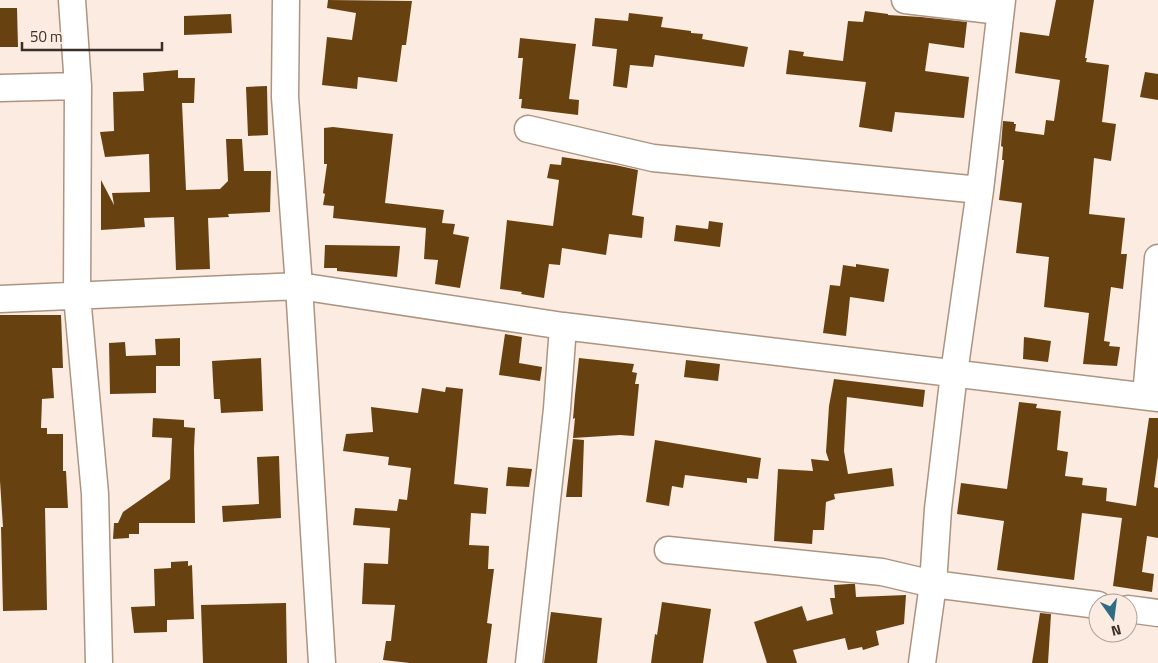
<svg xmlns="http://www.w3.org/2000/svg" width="1158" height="663" font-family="'Titillium Web',sans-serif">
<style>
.building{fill:#684110}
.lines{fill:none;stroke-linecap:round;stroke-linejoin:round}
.minor-casing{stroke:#ac9482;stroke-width:29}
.minor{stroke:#fff;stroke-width:26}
</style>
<rect width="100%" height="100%" fill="#fbebe0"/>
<!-- building -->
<path class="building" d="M328,0L412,1L406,45H402L397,82L358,77L357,89L322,85L327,37L352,40L356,13L327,8Z
M1056,0H1094L1085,58H1087L1086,62L1109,65L1102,122L1116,124L1111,161L1094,158L1089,214L1125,218L1121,254H1127L1123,289L1111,287L1104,341L1110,342L1109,346L1120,347L1117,366L1083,364L1089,313L1044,307L1049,257L1016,253L1022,203L999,200L1004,160H1002L1003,147L1001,146L1003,121L1014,122V124H1016L1015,131L1044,135L1046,120L1054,121L1060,80L1015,73L1020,32L1049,36Z
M0,8H17L18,47H0Z
M865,11L888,14V15L921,17L967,22L964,48L929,43L925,71L969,77L964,118L895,112L892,132L859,127L866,82L786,74L789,50L804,52L803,56L843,61L848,21L863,22Z
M629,13L663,17L661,27L691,31V33L703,34L702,39L748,47L744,67L655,55L653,67L630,65L627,88L613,86L617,49L592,46L595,18L628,21Z
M231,14L232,33L184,35V16Z
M520,38L576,44L569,99L579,100L578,115L521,108L522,99H519L523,58H518Z
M178,70V78H195L194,103H182L186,190L220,189L228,181L226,139H242L244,171H271L270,212L228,214L229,217L208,218L210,269L176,270L174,217L144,218L145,227L101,230V180L114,205L112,193L150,192L149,154L105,157L100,132L114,131L113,92L144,91L143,73Z
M1145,72L1158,74V100L1140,97Z
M267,86L268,135L248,136L246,87Z
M333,127L393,134L385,203L444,210L442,223L455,224L453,234L469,237L460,288L435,284L438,260L424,259L426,228L333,218L334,206L323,205L325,194L323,193L327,164H324V128Z
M562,157L615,165L638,170L632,215L644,217L642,238L609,234L606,255L562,248L560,265L549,264L544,298L521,294L522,292L500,289L507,220L553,226L559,180L547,178L550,164L561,165Z
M709,221L723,223L720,247L674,241L676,225L708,229Z
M325,245L400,246L397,277L337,271V268H324Z
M856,264L889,269L884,302L850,297L846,336L823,333L830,285L840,286L843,265L856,267Z
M0,315H61L63,368H52L54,398L42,399L41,428H47V434H63V471H66L68,508H45L47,610L3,611L1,527H3L0,481Z
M505,334L522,337L519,363L542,367L540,381L499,375Z
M1024,337L1051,341L1048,362L1023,359Z
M180,338V366H156V393L110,394L109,343L125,342L126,356L156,355L155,339Z
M261,358L263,411L221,413L220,399H214L212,361Z
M579,358L634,364L632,372L637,373L635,384H639L634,436L620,435L573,438L575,418L573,419L575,395Z
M686,360L720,364L718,381L684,377Z
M834,379L925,390L923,407L847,397L844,451L848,474L892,468L894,486L834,494L835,499L826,502L824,530H813L812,544L774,541L778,469L813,471L811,459L829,461L826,452L829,406Z
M446,387L463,389L454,484L488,488L486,514L471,513L469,545L489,546L488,569H494L487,623L492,624L487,663H410L383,660L386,641H391L395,605L362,604L364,563L388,564L390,528L353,525L355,508L397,511L399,499L407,500L411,468L388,465L389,457L343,451L346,434L373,432L371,407L418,413L422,388L445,392Z
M1019,402L1037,404L1036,408L1061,411L1057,450L1068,452L1065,476L1083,478L1082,485L1107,488L1106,501L1136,506L1149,418H1158V457L1154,487L1158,488V538L1147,536L1142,572L1154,574L1152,592L1113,586L1122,518L1082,513L1074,580L997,570L1004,521L957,514L961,483L1007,489Z
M153,418L184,420V427L195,428L194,449L195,523H139V534H129V538L113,539L114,523H118L123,512L170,479L172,438L152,437Z
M573,439L584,440L582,497H566Z
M655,440L761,458L758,479L747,478V483L685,475L683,488L672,486L669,506L646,502Z
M279,456L281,518L223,522L222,506L259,504L257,457Z
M508,467L532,469L529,487L506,486Z
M188,561V566L192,565L194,619L167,620V632L134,633L131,607L155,606L154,569L171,568V562Z
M849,584H855L856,597L906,595L904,624L876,631L879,645L863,650L862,647L848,650L845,638L793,650L797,663H767L754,622L802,606L807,621L833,614L830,598H835L834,585Z
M662,602L711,609L703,663H651L655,634L657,635Z
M286,603L287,663H203L201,605Z
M551,612L602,618L597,663H544Z
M1040,613L1051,614L1048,663H1032Z"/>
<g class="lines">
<defs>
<path id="minor" d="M72,0L78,86L77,296L95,494L99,663
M286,0L285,97L299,286L322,663
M905,0L1000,11
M0,88L78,86
M528,129L653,158L980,190
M0,299L299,286L563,326L1158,398
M1146,396L1158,258
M668,550L882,572L933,584L1098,605
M1128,609L1158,613
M529,663L557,409L563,326
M922,663L933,584L938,509L954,373L980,190L1002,0"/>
</defs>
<!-- minor casing -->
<use href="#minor" class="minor-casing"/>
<!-- minor -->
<use href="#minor" class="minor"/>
</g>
<!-- north arrow -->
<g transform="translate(1113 618) rotate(166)"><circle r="24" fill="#fbebe0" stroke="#aea096"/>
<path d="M0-4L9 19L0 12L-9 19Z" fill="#2f6c82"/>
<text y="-8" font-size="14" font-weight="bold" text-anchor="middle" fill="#3a2f28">N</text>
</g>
<!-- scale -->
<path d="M22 42v8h140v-8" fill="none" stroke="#3a2f28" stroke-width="2.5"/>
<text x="30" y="42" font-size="15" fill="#3a2f28" stroke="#fbebe0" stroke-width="4" paint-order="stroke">50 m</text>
</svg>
